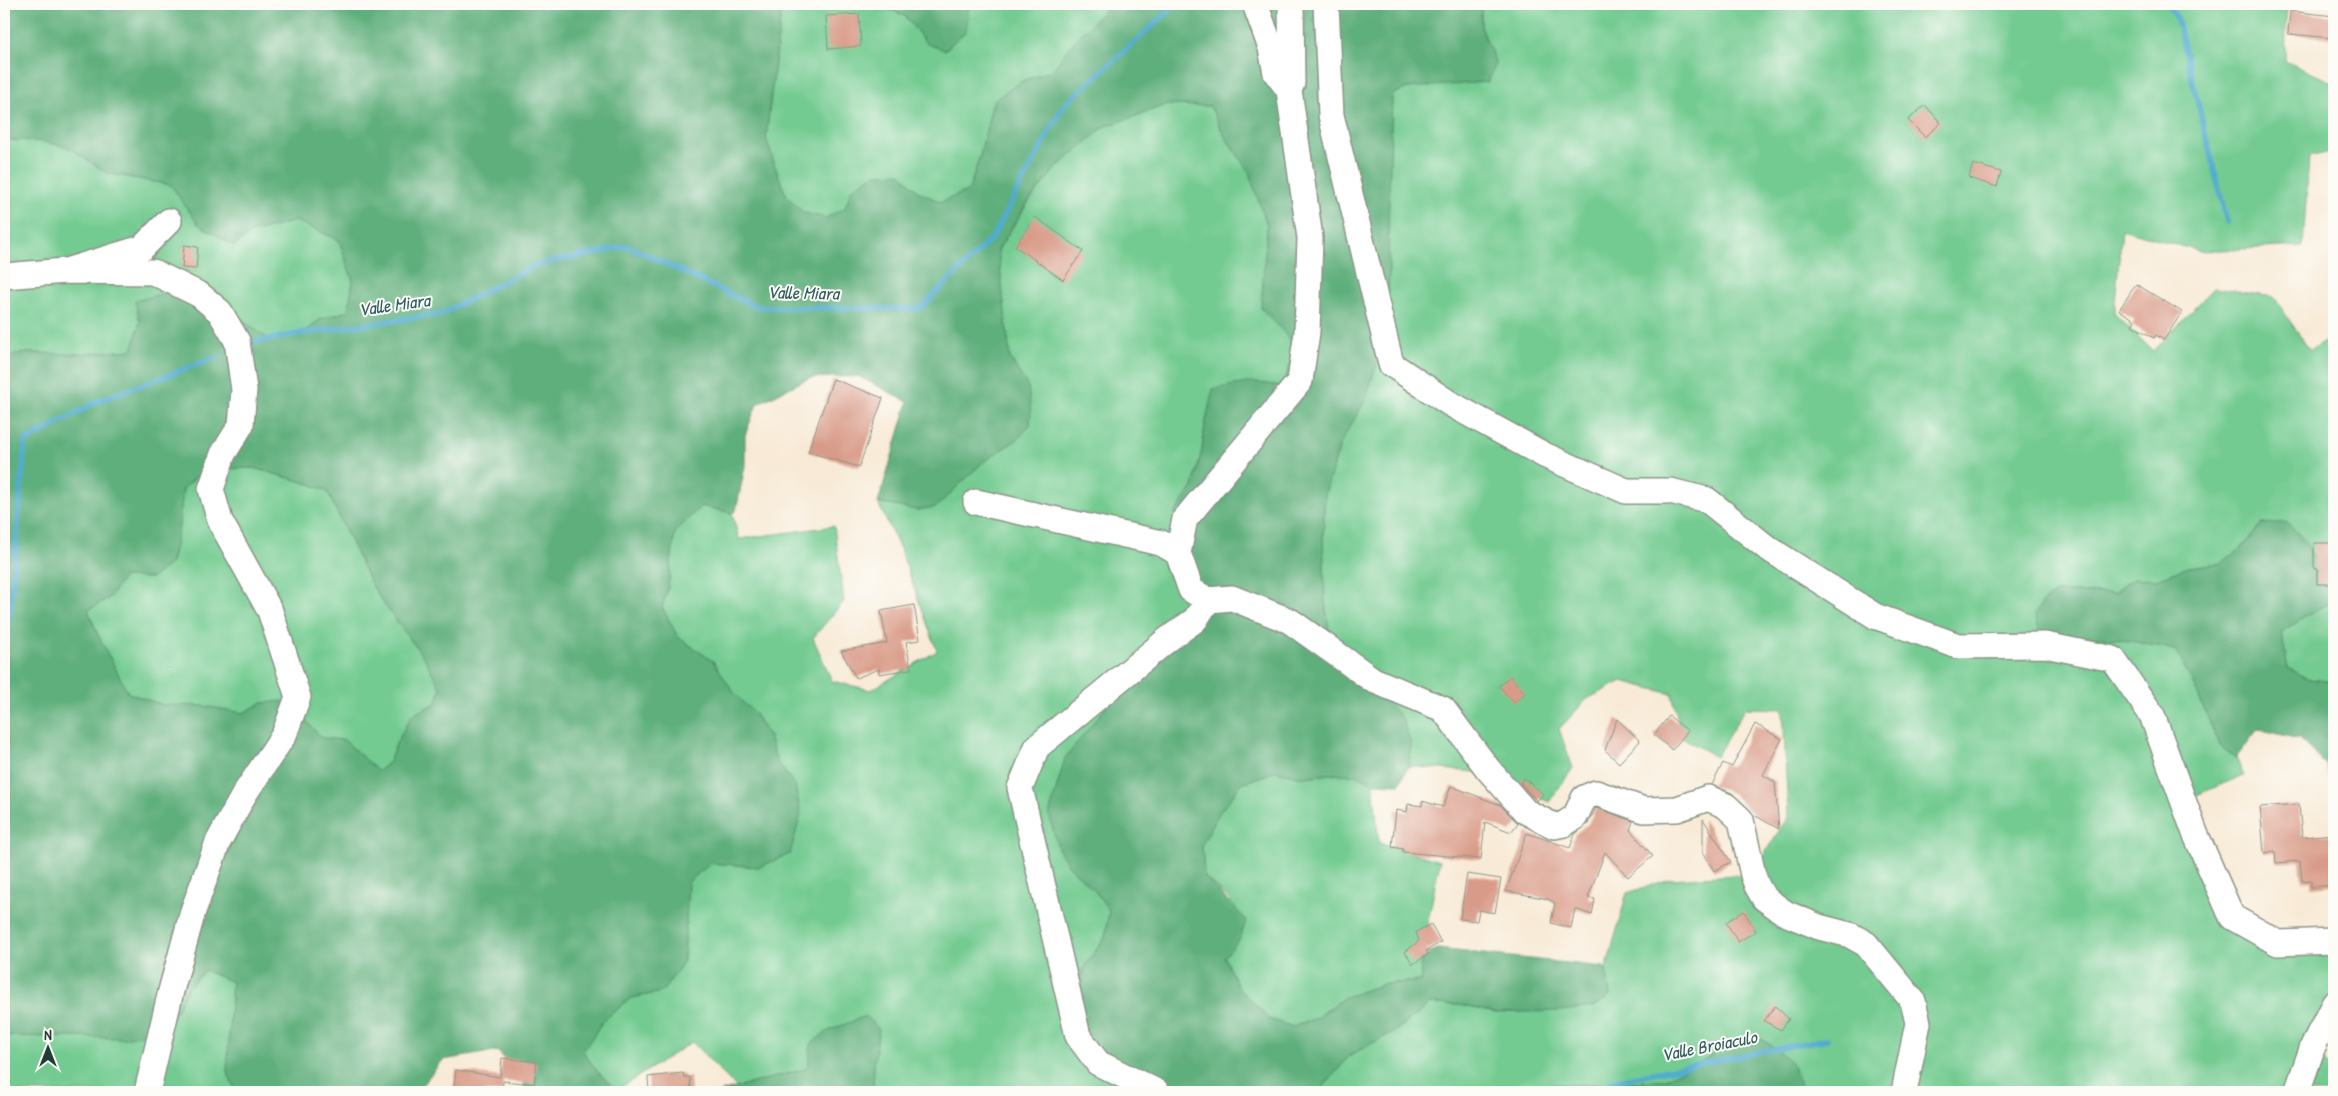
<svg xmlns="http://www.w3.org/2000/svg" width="2338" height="1096" font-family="'Patrick Hand',sans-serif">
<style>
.green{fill:#73cb91;stroke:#498462}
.forest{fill:#5eaf7b;stroke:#3e7658;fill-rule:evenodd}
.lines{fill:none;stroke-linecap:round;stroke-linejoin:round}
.stream{stroke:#51accf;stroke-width:5.5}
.building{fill:#d99b89}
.minor-casing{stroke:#8c9485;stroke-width:28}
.minor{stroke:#fff;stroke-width:25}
.labels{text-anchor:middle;stroke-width:4;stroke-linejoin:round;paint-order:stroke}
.water-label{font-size:18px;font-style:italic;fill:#2e5e62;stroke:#fdfcf7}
</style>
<rect width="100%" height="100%" fill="#fdfcf7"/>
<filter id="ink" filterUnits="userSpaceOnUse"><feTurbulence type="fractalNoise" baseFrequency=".02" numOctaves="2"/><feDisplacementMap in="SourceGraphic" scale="10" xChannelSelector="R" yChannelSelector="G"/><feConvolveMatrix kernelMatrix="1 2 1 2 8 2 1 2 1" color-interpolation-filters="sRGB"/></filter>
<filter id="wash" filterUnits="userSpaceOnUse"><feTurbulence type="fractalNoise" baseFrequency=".0096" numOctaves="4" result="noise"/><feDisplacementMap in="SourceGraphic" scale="20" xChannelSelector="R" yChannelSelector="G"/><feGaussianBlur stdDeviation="1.12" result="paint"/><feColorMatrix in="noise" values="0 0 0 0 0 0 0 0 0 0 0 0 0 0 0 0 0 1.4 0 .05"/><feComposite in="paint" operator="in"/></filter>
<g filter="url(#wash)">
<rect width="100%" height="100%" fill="#f8ead6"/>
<!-- green -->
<path class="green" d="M782,4H877L905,16L927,44L966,31L969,4H1110L1070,47L1053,71L1022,81L993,101L980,156L969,190L941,203L917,191L901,173L852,189L845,208L826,218L804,213L786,195L774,164L766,137Z
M1481,4H2287L2285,61L2334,83V151L2309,157L2303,246L2199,251L2122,229L2114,313L2153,351L2214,288L2274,297L2310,351L2334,336V596L2305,541L2287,523L2261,524L2242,548L2221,563L2188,567L2157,579L2133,578L2114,593H2055L2040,634C2086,635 2130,639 2175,650L2193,683L2220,746L2236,758L2244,775L2180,802L2223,917L2334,947V1003L2309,1032L2334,1076V1092H1801L1800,1080L1732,1041L1706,1059L1665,1079L1610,1084L1546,1085L1512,1092H1319L1350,1055L1397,1030L1430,1004L1460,1005L1495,1013L1526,1011L1610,996L1606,969L1627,893L1670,879L1751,874L1788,817L1783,709L1745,708L1716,757L1682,737L1672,694L1622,681L1587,699L1559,729L1573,768L1549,802L1485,773L1409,766L1411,744L1331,644L1325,602L1323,534L1325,493L1341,442L1366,399L1389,275L1388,231L1392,94L1407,88L1434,85L1496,64L1481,27Z
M1166,105L1210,106L1224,135L1249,172L1267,225L1264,279L1290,338L1292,361L1282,386L1213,389L1205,425L1202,450L1193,487L1175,513L1186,572V618L1065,758L1068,865L1095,891L1109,910L1105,937L1083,969L1146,1082L1184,1092H873L874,1064L809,1068L738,1089L692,1042L617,1090L596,1070L583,1051L603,1021L631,998L662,992L684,961L688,882L711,863L759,867L795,785L777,762L769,737L755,714L734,693L714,662L678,637L662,607L668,587L675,532L701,506L732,513L739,539L834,526L844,601L813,638L832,681L871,690L937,651L900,549L878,503L917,510L936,507L983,462L1018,439L1028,387L1010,358L998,250L1028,203L1057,167L1104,127Z
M4,140L41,141L68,147L107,173L171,185L198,224L253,232L296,221L339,240L353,281L348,311L321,319L298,336L270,340L249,325L136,301L140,322L133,350L76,354L31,353L4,355Z
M254,468L310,484L327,491L369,580L384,604L425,659L441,689L436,703L412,715L397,742L389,762L378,772L344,740L322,738L311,727L262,703L243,713L204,706L163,705L128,693L98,635L88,610L109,598L124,577L152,578L171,563L179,526L183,489L206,469Z
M2334,599V682L2309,679L2288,668L2281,632Z
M1276,771L1303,777L1332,774L1359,775L1373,783L1379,843L1440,861L1421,956V981L1384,984L1345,997L1316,1018L1293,1027L1269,1019L1238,987L1224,957L1240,939L1229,899L1204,876L1202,844L1219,813L1242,783Z
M205,970L232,982L227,1071L236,1092H4V1036L125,1038L148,1033L173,1017L187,989Z"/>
<!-- forest -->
<path class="forest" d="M4,4H618L649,8L651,4H782L766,137L774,164L786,195L804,213L826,218L845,208L852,189L874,174L901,173L917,191L941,202L969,190L980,156L993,101L1022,81L1053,70L1069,47L1110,4H1481V27L1496,64L1488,82L1407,88L1392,95L1388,231L1389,275L1386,333L1366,399L1341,442L1325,493L1323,534L1325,602L1331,644L1402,718L1411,744L1409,766L1399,784L1373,783L1359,775L1332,774L1303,777L1276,771L1242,783L1219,813L1202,844L1204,876L1246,920L1240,939L1224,957L1238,987L1269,1019L1293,1027L1316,1018L1345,997L1384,984L1421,981V956L1438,949L1604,967L1606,969L1610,996L1594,1007L1560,1011L1495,1013L1460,1005L1430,1004L1397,1030L1350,1055L1319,1092H1184L1146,1082L1093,1072L1067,1003L1083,969L1105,937L1109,910L1095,891L1068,865L1058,848L1049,815L1065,758L1106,707L1131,682L1186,618V572L1175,513L1193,487L1202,450L1205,425L1213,389L1252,382L1282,386C1301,342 1292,341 1261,308L1267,225L1249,172L1224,135L1210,106L1166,105L1104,127L1057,167L1027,203L998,250L1010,358L1028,387L1031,412L1030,425L1018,439L983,462L936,507L917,510L878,503L908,402L858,376L809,378L757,404L745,435V466L736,511L732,513L701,506L675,532L668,587L662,607L678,637L714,662L734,693L755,714L769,737L777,762L795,785L801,814L790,854L759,867L711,863L688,882L684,961L662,992L631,998L603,1021L583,1051L596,1070L617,1092H525L523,1078L497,1051L443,1060L416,1092H236L227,1071L232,982L205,970L187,989L173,1017L148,1033L125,1038L4,1036V355L31,353L76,354L132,350L140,322L135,301L168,292L214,299L270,340L298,336L321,319L348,311L353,281L339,240L296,221L253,232L234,246L198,224L171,185L107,173L68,147L41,141L4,140ZM254,468L310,484L327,491L369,580L384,604L425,659L441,689L436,703L412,715L397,742L389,762L378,771L344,740L322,738L296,710L282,701L262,703L243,713L204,706L163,705L128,693L98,635L88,610L109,598L124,577L152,578L171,563L179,526L183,488L206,469Z
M877,4H969L966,31L945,50L927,44L905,16Z
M2287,522L2305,541L2334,596V599L2281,632L2288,668L2309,679L2334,682V788L2326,765L2299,739L2258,729L2236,758L2220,746L2193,683L2175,650C2130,639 2086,635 2040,634L2035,614L2042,603L2055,593H2114L2133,578L2157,579L2188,567L2221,563L2242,548L2262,524Z
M865,1016L879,1029L874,1064L873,1092H720L808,1068L811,1044L828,1031Z
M1761,1039C1783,1052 1799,1065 1801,1092H1512L1546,1085L1610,1084L1665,1079L1706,1059L1732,1041Z"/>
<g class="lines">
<!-- stream -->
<path class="stream" d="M2167,4L2177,18L2227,222
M252,343L297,334L441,314L536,265L628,246L757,307L920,309L992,238L1064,105L1177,4
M4,623L10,615L25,442L98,401L218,357
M1603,1092L1612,1081L1827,1039"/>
</g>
<g id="blocks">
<!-- building -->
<path class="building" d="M2290,11L2334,16L2333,38L2288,34Z
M859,14L861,46L828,49L826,16Z
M1925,105L1941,123L1925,137L1908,120Z
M1973,164L2001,172L1997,187L1969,178Z
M1035,217L1083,251L1063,280L1015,246Z
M184,245L198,247L196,269L182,268Z
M2136,284L2182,312L2164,340L2156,335L2154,338L2132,325L2135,320L2119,310Z
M833,379L883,398L859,467L808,452Z
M2314,543H2334V584H2317V569H2314Z
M914,605L920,640L906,642L911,669L879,674V669L856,678L841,651L887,643L881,611Z
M1510,676L1525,693L1514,703L1499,686Z
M1669,716L1688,731L1672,750L1654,735Z
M1617,719L1640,741L1619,763L1605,750Z
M1755,724L1782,739L1763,775L1775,782L1779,829L1754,815L1732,793L1712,785L1723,763L1732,767Z
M1524,778L1543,794L1537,801L1520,783Z
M1451,786L1500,805L1518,823L1511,832L1485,822L1481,859L1403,852V849L1392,847L1396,810L1407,812L1408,804L1422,806V801L1443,807Z
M2299,804L2302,837L2334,834V885L2311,887V880L2302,881L2300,861L2276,863L2275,852L2264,853L2260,807Z
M1596,808L1633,821L1630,830L1653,856L1628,877L1605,852L1588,898L1595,899L1592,915L1575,909L1571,928L1551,923L1555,903L1548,899L1506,891L1527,833L1570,848L1575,834L1588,824Z
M1703,819L1731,862L1714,871L1703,852Z
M1467,874L1501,879L1495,913L1479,910L1477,921L1460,919Z
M1744,911L1756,931L1738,942L1726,922Z
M1431,924L1441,942L1426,951L1429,954L1413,964L1405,952L1419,941L1416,932Z
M1775,1006L1789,1019L1781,1030L1764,1021Z
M502,1058L537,1062L534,1084L503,1081L502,1092H453L456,1070L500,1077Z
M683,1073L684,1077H690L691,1092H649L648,1077Z"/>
</g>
</g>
<g filter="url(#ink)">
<use href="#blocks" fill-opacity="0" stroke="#8c9485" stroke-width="1"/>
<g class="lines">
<defs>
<path id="minor" d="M1255,4L1271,48L1276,73L1289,90L1292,83L1291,4
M1326,4L1331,115L1391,364L1449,403L1544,455L1626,491H1670L1707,500L1766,547L1875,616L1958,646L2045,645L2113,659L2152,715L2195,833L2232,917L2278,943L2334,941
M66,271L153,272L200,295L220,312L237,341L244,390L241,425L223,454L211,489L220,521L270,611L298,697L284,735L245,793L218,842L193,911L171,991L147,1092
M4,276L66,271L142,248L169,221
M976,502L1161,543L1178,553L1191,590L1208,600
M1178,553L1185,519L1300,381L1307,332L1310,238L1289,90
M1208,600L1232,598L1290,621L1373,680L1443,709L1488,769L1525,811L1554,826L1564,824L1575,817L1584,798L1596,793L1644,810L1677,809L1708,798L1726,806L1741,820L1753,875L1757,886L1764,898L1785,913L1819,927L1850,935L1866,944L1913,1001L1918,1023L1904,1092
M1157,1092L1098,1063L1078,1036L1020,788L1037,747L1167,640L1195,620L1208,600
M2297,1092L2313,1046L2334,1004"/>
</defs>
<!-- minor casing -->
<use href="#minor" class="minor-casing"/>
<!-- minor -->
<use href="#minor" class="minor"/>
</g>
</g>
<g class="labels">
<!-- water labels -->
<g class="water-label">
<text transform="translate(803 293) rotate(1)" y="6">Valle Miara</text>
<text transform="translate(394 305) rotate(-8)" y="6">Valle Miara</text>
<text transform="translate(1709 1046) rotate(-11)" y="6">Valle Broiaculo</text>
</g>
</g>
<!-- margin -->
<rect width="2338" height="1096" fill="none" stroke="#fdfcf7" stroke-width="20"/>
<!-- north arrow -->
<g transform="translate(48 1048)" stroke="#fdfcf7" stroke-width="4" paint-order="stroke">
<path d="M0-4L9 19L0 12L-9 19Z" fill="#1f3d34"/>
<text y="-8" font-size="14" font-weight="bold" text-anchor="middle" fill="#1f3d34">N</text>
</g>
</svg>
